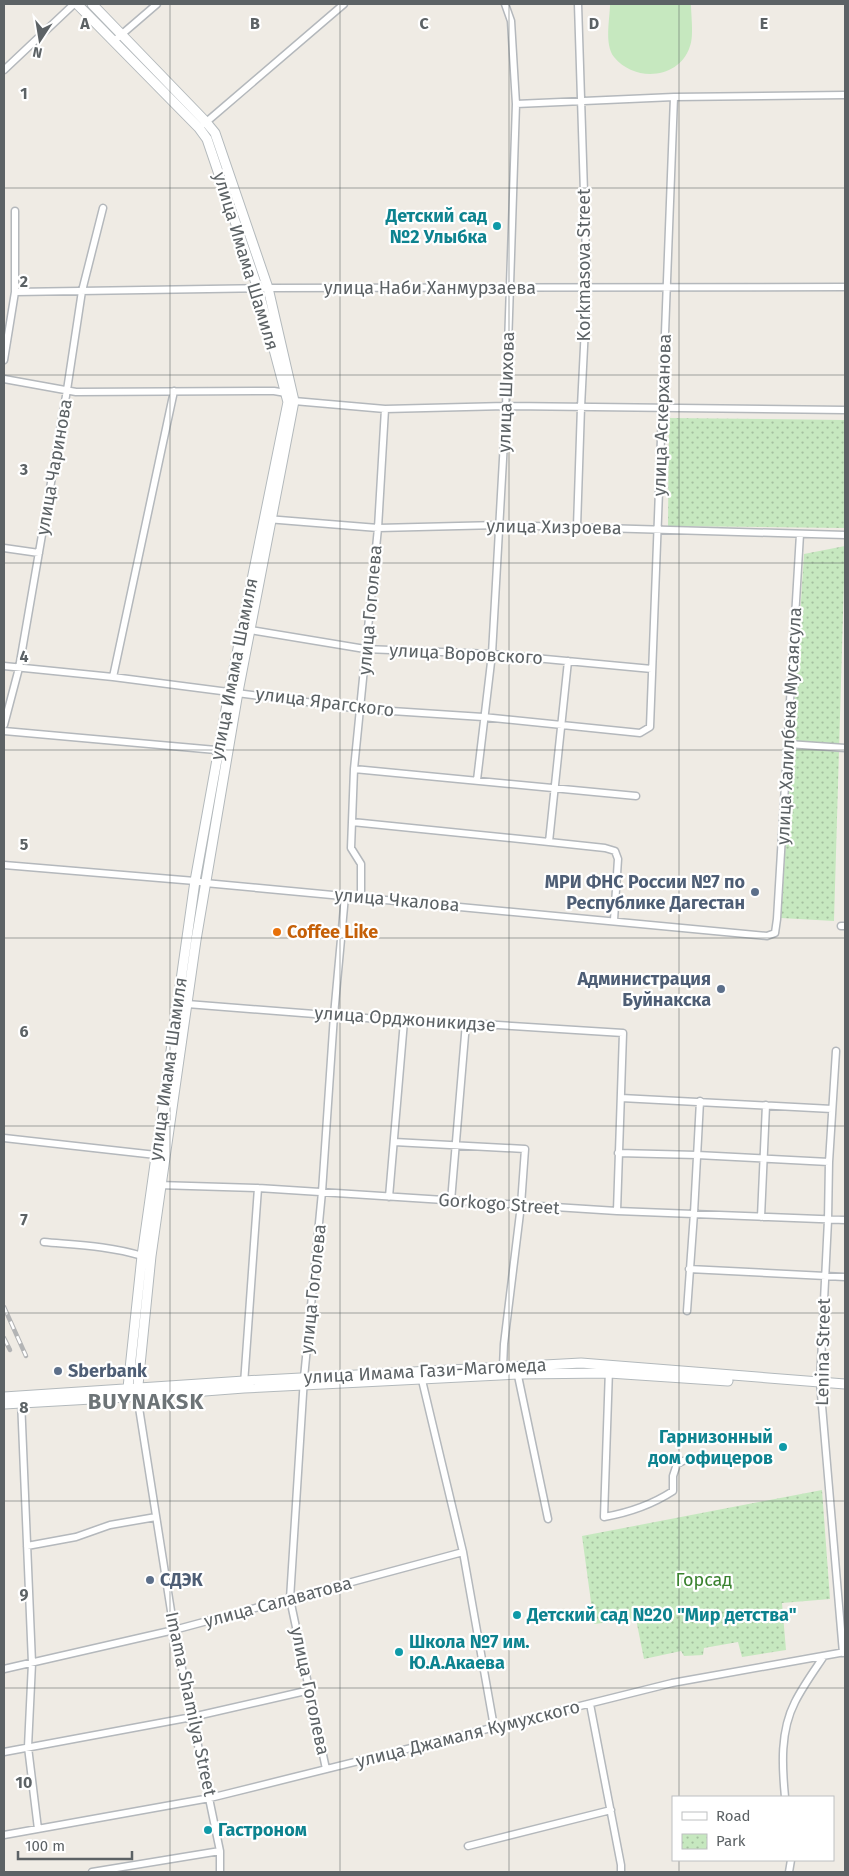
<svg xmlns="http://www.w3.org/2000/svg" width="849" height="1876" font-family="'Fira Sans',sans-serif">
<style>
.grass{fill:#c6e8bf}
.park{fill:url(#park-dots)}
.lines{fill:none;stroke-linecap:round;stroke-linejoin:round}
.street-casing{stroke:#b4b8bc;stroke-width:9}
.secondary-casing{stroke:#b3b9bc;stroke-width:11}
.street{stroke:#fff;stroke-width:6}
.secondary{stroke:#fff;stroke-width:9}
.rail-casing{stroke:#b3b4b5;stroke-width:4.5}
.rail{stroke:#fff;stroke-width:2.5;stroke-dasharray:8;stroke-linecap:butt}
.grid{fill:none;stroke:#5c6265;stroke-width:1;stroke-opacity:0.55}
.culture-dot{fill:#0f9aa8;stroke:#fff;stroke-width:2}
.service-dot{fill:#5c6f8a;stroke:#fff;stroke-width:2}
.food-dot{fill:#e8710a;stroke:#fff;stroke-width:2}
.labels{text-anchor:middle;stroke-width:4.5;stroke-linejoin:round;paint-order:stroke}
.culture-label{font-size:18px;font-weight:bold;fill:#0d838f;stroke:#fff;text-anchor:start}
.street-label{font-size:18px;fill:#5c6265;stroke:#fff}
.service-label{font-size:18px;font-weight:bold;fill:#4e5e75;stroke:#fff;text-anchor:end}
.food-label{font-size:18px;font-weight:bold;fill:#c56008;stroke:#fff;text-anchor:start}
.park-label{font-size:18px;fill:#3a822f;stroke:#fff}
.district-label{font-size:22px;font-weight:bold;letter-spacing:1px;fill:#6d7477;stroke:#fff}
.grid-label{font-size:16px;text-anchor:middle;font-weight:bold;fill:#5c6265;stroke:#fff;stroke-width:4.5;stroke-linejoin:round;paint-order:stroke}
</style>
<defs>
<pattern id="park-dots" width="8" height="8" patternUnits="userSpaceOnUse" patternTransform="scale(1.25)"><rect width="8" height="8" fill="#c6e8bf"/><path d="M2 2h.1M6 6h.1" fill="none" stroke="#a4bf9f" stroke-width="1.8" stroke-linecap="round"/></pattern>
</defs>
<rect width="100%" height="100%" fill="#efebe4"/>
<!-- grass -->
<path class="grass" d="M610,4H691C691,15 694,37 690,46C680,79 635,83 614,57C604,44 610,19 610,4Z"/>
<!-- park -->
<path class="park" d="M669,418L845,420V528L668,526Z
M845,546L834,921L781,918L804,554Z
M822,1490L830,1599L782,1603L786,1650L742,1657L738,1642L704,1648L703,1655L684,1656L681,1651L644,1659L636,1619L594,1624L582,1536Z"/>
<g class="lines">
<defs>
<path id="street" d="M114,41L157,4
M4,70L74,4
M516,104L674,97L845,95
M204,124L344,4
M15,292L268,288L845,287
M4,360L15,292V211
M4,379L76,392L274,391L286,393
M294,401L385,409L506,406L845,410
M267,519L378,528L499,525L845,535
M577,527L581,407L587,287L578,4
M4,548L39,553
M250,630L365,649L492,654L652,669
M4,666L113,677L361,709L483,717L640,733L650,727L674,97
M113,677L174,391
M4,725L19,668L67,390L82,291L103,208
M4,731L216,750L219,748
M788,744L845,748
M354,769L636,796
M477,780L492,654L506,406L516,104L511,21L505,4
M352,822L549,842L605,848L615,851L618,859L614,920
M549,842L568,661
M4,865L195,881L205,883L767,936L775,933L777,919L800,534
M361,898V864L351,848L354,769L378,528L385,409
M841,926H845
M187,1004L404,1021L466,1023L623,1033L617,1211
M836,1051L829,1162L828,1220L820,1382L843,1653
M621,1098L832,1109
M4,1138L156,1155
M394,1142L525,1149L521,1205L504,1344L503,1367
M618,1153L697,1155L829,1162
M158,1185L258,1188L617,1211L845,1220
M389,1197L404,1021
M451,1201L466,1023
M761,1217L766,1105
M44,1242C77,1245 110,1246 142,1256
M689,1269L845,1277
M687,1311L694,1213L700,1101
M609,1369L604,1517C627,1513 653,1504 673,1491V1476L677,1464L683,1461
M517,1371L548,1519
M421,1376L463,1552L494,1727
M244,1384L258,1188
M137,1395L174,1630L220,1851V1872
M21,1400L32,1663L28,1747L38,1829
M27,1546L76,1537L110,1525L156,1517
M4,1669L174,1630L463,1552
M590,1704L621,1865V1872
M4,1752L192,1717L310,1690
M326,1769L290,1599L304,1378L322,1192L334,1015L345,896
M785,1797C782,1766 780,1731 795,1702C803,1686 814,1671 824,1656
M4,1835L210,1798L672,1683L845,1652
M468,1846L611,1810
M92,1872L220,1851
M789,1872L791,1860"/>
<path id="secondary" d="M77,4L199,128L207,139L258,289L288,402L229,693L195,881L142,1256L127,1397
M92,4L206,122L215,133L268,288L294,401L238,692L196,940L151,1256L137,1395
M4,1397L244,1381L581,1363L845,1384
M4,1404L127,1397L244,1388L518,1374L609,1373L728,1381"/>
</defs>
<!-- street casing -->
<use href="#street" class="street-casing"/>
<!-- secondary casing -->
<use href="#secondary" class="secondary-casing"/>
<!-- street -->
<use href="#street" class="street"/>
<!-- secondary -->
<use href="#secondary" class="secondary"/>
<defs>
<path id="rail" d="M4,1307L26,1356
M4,1338L10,1350"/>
</defs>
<!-- rail casing -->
<use href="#rail" class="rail-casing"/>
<!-- rail -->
<use href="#rail" class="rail"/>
</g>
<!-- grid -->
<path class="grid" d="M170,4V1872M340,4V1872M509,4V1872M679,4V1797M4,188H845M4,375H845M4,563H845M4,750H845M4,938H845M4,1126H845M4,1313H845M4,1501H845M4,1688H845M679,1860V1872"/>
<!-- markers -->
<g class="culture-dot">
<circle cx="497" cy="226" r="5"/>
<circle cx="783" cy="1447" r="5"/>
<circle cx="517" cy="1615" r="5"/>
<circle cx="399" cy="1652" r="5"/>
<circle cx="208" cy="1830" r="5"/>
</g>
<g class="service-dot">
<circle cx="755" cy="892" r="5"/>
<circle cx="721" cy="989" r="5"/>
<circle cx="58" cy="1371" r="5"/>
<circle cx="150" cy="1580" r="5"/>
</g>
<circle class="food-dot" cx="277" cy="932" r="5"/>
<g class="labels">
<!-- culture labels -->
<g class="culture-label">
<text x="487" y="222" text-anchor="end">Детский сад<tspan x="487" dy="21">№2 Улыбка</tspan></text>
<text x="773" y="1443" text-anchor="end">Гарнизонный<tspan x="773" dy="21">дом офицеров</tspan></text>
<text x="527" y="1621">Детский сад №20 "Мир детства"</text>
<text x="409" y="1648">Школа №7 им.<tspan x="409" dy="21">Ю.А.Акаева</tspan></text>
<text x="218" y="1836">Гастроном</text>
</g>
<!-- street labels -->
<g class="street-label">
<text transform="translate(246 261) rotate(73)" y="6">улица Имама Шамиля</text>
<text transform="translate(584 265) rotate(-90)" y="6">Korkmasova Street</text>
<text x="430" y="294">улица Наби Ханмурзаева</text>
<text transform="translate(506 392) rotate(-88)" y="6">улица Шихова</text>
<text transform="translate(662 415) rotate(-88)" y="6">улица Аскерханова</text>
<text transform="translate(54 467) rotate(-80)" y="6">улица Чаринова</text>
<text transform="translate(554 527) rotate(1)" y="6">улица Хизроева</text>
<text transform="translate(370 610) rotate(-85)" y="6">улица Гоголева</text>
<text transform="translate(466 654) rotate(3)" y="6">улица Воровского</text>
<text transform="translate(234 669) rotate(-79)" y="6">улица Имама Шамиля</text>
<text transform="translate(325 702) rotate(7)" y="6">улица Ярагского</text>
<text transform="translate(789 726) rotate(-87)" y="6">улица Халилбека Мусаясула</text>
<text transform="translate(397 900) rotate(5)" y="6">улица Чкалова</text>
<text transform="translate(405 1019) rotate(4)" y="6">улица Орджоникидзе</text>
<text transform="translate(168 1069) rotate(-82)" y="6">улица Имама Шамиля</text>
<text transform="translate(499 1204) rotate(4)" y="6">Gorkogo Street</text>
<text transform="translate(313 1289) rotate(-84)" y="6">улица Гоголева</text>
<text transform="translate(823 1352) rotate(-89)" y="6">Lenina Street</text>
<text transform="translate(425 1371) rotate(-3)" y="6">улица Имама Гази-Магомеда</text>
<text transform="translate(278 1602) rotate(-15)" y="6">улица Салаватова</text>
<text transform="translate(310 1691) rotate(78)" y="6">улица Гоголева</text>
<text transform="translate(191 1704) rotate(78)" y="6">Imama Shamilya Street</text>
<text transform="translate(468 1734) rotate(-14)" y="6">улица Джамаля Кумухского</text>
</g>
<!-- service labels -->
<g class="service-label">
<text x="745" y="888">МРИ ФНС России №7 по<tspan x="745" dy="21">Республике Дагестан</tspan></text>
<text x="711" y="985">Администрация<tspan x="711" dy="21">Буйнакска</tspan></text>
<text x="68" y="1377" text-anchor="start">Sberbank</text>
<text x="160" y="1586" text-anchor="start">СДЭК</text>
</g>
<!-- food labels -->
<g class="food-label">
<text x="287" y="938">Coffee Like</text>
</g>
<!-- park labels -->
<g class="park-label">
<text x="704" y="1586">Горсад</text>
</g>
<!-- district labels -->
<g class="district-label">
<text x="146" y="1409">BUYNAKSK</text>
</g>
</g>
<g class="grid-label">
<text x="85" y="29">A</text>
<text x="255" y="29">B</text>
<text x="424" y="29">C</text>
<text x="594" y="29">D</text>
<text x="764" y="29">E</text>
<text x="24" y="99">1</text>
<text x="24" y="287">2</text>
<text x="24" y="475">3</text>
<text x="24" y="662">4</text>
<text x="24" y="850">5</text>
<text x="24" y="1037">6</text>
<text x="24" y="1225">7</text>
<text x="24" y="1413">8</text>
<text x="24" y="1600">9</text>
<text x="24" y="1788">10</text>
</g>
<!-- border -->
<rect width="849" height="1876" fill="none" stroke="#5c6265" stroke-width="10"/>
<!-- legend -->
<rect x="672" y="1796" width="162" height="65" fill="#ffffff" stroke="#bec0c1"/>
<rect x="682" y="1812" width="25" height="8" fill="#ffffff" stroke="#bec0c1"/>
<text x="716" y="1821" font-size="15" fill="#5c6265">Road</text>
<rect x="682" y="1834" width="25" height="15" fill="url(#park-dots)" stroke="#bec0c1"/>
<text x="716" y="1846" font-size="15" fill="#5c6265">Park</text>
<!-- north arrow -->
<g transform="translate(40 40) rotate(192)" stroke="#ffffff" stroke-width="4" paint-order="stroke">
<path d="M0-4L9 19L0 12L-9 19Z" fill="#5c6265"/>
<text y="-8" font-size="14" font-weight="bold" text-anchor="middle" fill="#5c6265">N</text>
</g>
<!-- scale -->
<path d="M18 1851v8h114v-8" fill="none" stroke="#5c6265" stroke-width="2.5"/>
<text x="25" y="1851" font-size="15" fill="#5c6265" stroke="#ffffff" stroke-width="4" paint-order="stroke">100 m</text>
</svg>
